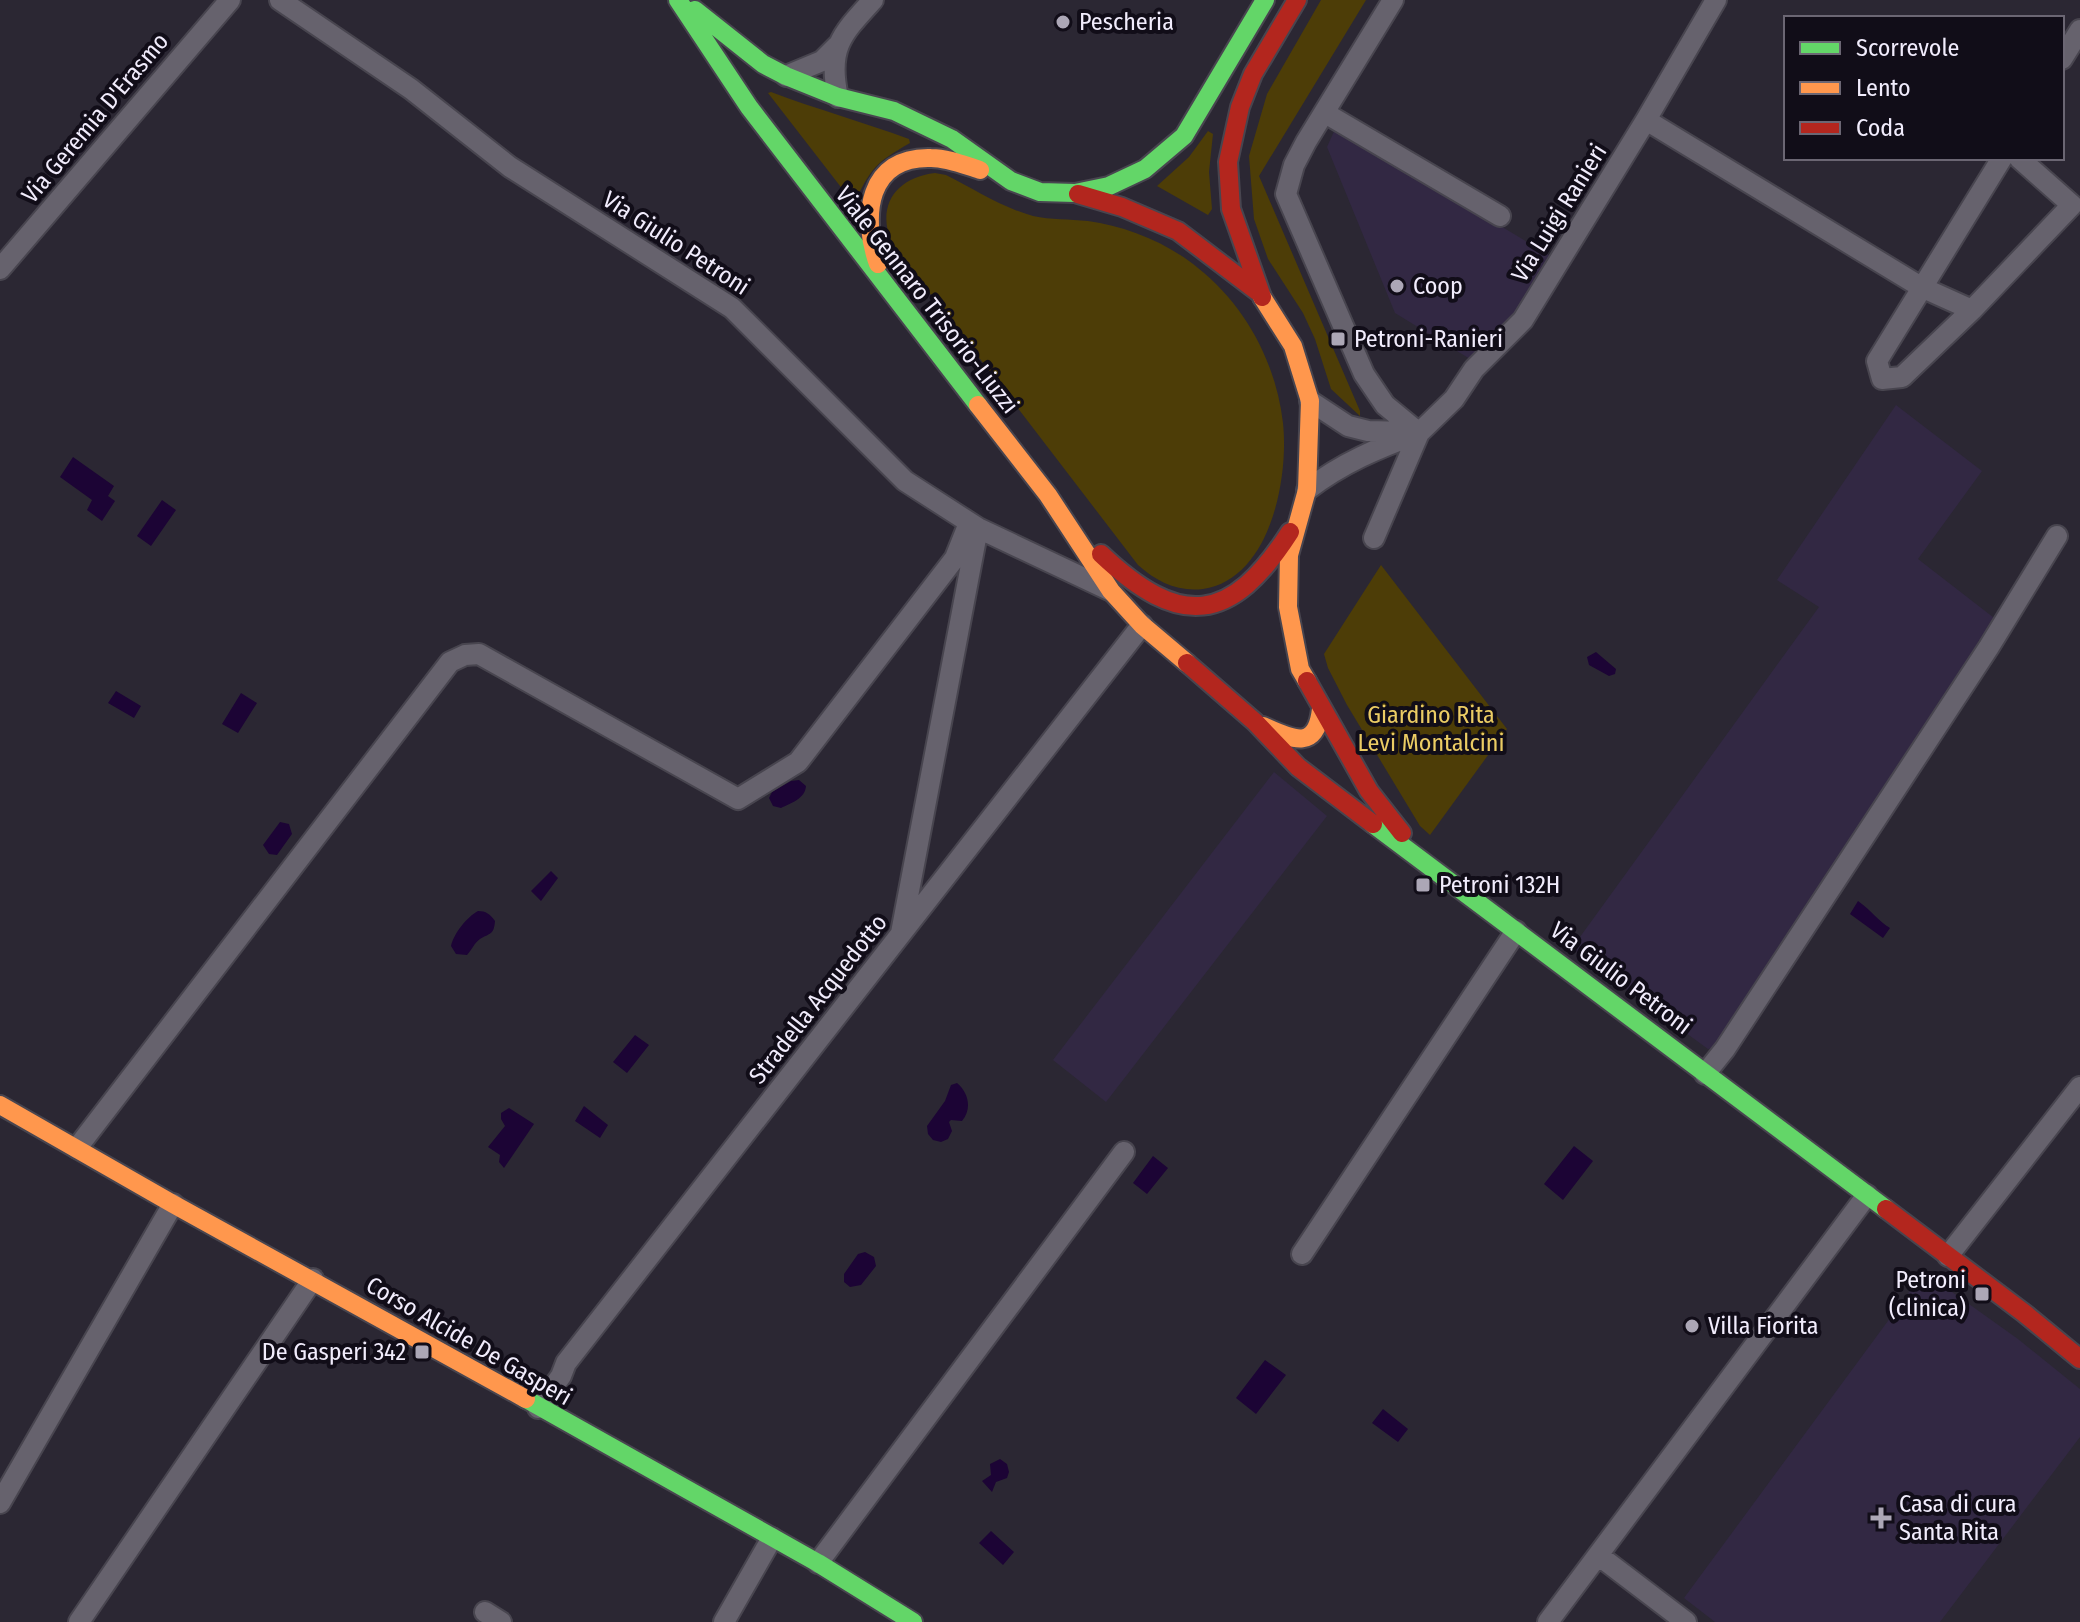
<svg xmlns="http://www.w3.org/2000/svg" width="2080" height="1622" font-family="'Fira Sans Condensed',sans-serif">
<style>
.built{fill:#322843}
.green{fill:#4d3d07}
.water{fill:#1c0435}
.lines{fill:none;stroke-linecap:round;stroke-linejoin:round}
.street-casing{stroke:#48454f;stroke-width:24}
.fast-casing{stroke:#48454f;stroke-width:22}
.slow-casing{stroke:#48454f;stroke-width:22}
.jam-casing{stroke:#48454f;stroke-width:22}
.street{stroke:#66626d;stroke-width:20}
.fast{stroke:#63d668;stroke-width:18}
.slow{stroke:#ff974d;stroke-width:18}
.jam{stroke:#b3261e;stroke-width:18}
.poi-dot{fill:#aca7b6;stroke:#110d18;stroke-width:3}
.labels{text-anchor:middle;stroke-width:8;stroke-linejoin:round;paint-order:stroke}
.poi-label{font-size:24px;fill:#f1ecfc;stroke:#110d18;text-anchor:start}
.street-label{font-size:24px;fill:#f1ecfc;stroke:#110d18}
.park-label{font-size:24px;fill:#ebcc64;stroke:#110d18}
</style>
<rect width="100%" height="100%" fill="#2b2733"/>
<!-- built -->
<path class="built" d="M1336,127L1552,257L1526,301L1475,362L1395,313L1327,147Z
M1896,405L1982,471L1918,559L1998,621L1718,1047L1708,1049L1671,1022L1675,1011L1661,1001L1652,1008L1572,948L1819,607L1777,580Z
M1274,772L1327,816L1106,1102L1053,1060Z
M1924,1272L2018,1339L2080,1389V1437L1940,1622H1715L1684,1598Z"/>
<!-- green -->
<path class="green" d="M1321,0H1366L1259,176L1360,411V416L1331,389L1315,339L1303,313L1268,259L1254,219L1249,156L1267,94Z
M771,92C816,109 863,122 909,139L910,143C875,163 871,168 854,204L768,93Z
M1208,131L1213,134L1209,172L1212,209L1208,215L1157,186L1189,157Z
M935,173L946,175C974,189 1003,208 1033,216C1051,220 1069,219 1088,221C1126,226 1168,243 1198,268C1246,306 1276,363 1283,423C1289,479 1270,579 1203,589C1178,592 1157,582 1138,565L892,244C876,206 895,178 935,173Z
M1381,565L1507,729L1430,835L1420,826L1347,705L1328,668L1324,654Z"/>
<!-- water -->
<path class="water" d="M73,457L114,486L108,496L115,501L102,521L87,510L92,500L60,477Z
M162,500L176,510L151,546L137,536Z
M1596,652L1616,669L1615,674L1609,676L1589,665L1587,657Z
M116,691L141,706L134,718L108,703Z
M241,693L257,703L238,733L222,724Z
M799,780L806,786C805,799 791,803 781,808L773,806L769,798L772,792L791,781Z
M280,822L289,824L292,834L277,855L269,854L263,845Z
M551,871L558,878L541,901L531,891Z
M1858,901C1872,911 1877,920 1890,928L1883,938L1850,914Z
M478,911C486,911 490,914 495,921C494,935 490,933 480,939C475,942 471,951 467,955L456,954L451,946C454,933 467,917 478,911Z
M635,1035L649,1045L627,1073L613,1062Z
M957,1083C969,1093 972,1109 962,1121L951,1120L949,1122L952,1131L948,1139L941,1142L933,1140L928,1134L927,1126L945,1101L951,1085Z
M584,1106L608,1125L600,1138L575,1121Z
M509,1108L534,1124L504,1168L499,1162L500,1155L488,1147L505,1126L501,1119V1113Z
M1574,1146L1593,1161L1563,1200L1544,1184Z
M1153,1156L1168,1168L1147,1194L1133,1183Z
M865,1252L874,1257L876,1266L861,1285L850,1287L844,1282V1274L858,1254Z
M1265,1360L1286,1375L1256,1414L1236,1398Z
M1383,1409L1408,1429L1398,1442L1372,1423Z
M1000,1459L1007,1464L1009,1472L1007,1478L996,1482L992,1492L982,1481L991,1475L990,1464Z
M991,1531L1014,1552L1003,1565L979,1543Z"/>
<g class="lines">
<defs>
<path id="street" d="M280,0L411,89L510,167L732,308L905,481L978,528L1109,590
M1393,0L1306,142L1294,165L1286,194L1364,374L1385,405L1419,433
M2062,59L2080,30
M786,76L822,61L837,46
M838,97C827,48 842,34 873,0
M1325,113L1500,216
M1646,120L1921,287L1972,310
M2002,158L1877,361L1882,379L1902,377L1972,310L2072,205L2019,158
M0,269L230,0
M1310,401L1348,426L1368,431L1407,432
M1307,490C1342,463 1378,448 1419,433
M1374,538L1419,433L1454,399L1474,369L1523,320L1646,120L1716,0
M901,933L978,528
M1705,1074L1725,1049L1989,647L2057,536
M77,1148L450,662L465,655L479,654L738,799L798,762L955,558L969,523
M1302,1254L1516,931
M1948,1256L2080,1087
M538,1408L561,1376L566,1363L1142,625
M0,1503L173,1204
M1598,1555L1686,1622
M818,1563L1124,1152
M485,1612L501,1622
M79,1622L313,1279
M724,1622L772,1538
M1548,1622L1867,1195"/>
<path id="fast" d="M678,0L749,107L978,405
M695,10L763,64L786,76L838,97L894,111L952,139L1011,181L1040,192L1075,193L1109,186L1145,169L1184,136L1265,0
M1373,824L1886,1209
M526,1399L818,1563L913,1622"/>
<path id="slow" d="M878,264C861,217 867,156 931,158C948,158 964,165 980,170
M1262,297L1293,346L1310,401L1307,490L1289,555L1288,607L1300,669L1307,681
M978,405L1048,495L1111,591L1142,625L1187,663
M1263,726C1292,739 1316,752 1321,709
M0,1105L173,1204L526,1399"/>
<path id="jam" d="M1078,194L1122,207L1178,231L1257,291
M1262,297L1231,209L1228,162L1240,107L1253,74L1297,0
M1101,554C1180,629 1231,624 1290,532
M1187,663L1255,722L1298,767L1373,824
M1307,681L1369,791L1402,833
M1886,1209L2024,1313L2080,1359"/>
</defs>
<!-- street casing -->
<use href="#street" class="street-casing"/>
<!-- fast casing -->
<use href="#fast" class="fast-casing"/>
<!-- slow casing -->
<use href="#slow" class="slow-casing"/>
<!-- jam casing -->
<use href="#jam" class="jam-casing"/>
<!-- street -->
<use href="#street" class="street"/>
<!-- fast -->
<use href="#fast" class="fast"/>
<!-- slow -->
<use href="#slow" class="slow"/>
<!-- jam -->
<use href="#jam" class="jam"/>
</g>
<!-- markers -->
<g class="poi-dot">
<circle cx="1063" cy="22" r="8"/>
<circle cx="1397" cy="286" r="8"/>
<rect x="1330" y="331" width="16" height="16" rx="4"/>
<rect x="1415" y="877" width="16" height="16" rx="4"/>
<rect x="1974" y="1286" width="16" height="16" rx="4"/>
<circle cx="1692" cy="1326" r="8"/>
<rect x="414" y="1344" width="16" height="16" rx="4"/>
<path d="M1877 1506h8v8h8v8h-8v8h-8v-8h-8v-8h8z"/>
</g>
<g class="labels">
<!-- poi labels -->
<g class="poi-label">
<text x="1079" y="30">Pescheria</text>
<text x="1413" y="294">Coop</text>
<text x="1354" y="347">Petroni-Ranieri</text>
<text x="1439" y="893">Petroni 132H</text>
<text x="1966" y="1288" text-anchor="end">Petroni<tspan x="1966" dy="28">(clinica)</tspan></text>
<text x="1708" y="1334">Villa Fiorita</text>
<text x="406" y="1360" text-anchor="end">De Gasperi 342</text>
<text x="1899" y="1512">Casa di cura<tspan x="1899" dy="28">Santa Rita</tspan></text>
</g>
<!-- street labels -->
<g class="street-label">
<text transform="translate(95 118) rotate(-50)" y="8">Via Geremia D'Erasmo</text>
<text transform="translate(1559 213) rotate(-58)" y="8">Via Luigi Ranieri</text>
<text transform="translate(676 243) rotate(33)" y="8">Via Giulio Petroni</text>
<text transform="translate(927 300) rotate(52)" y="8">Viale Gennaro Trisorio-Liuzzi</text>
<text transform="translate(1621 978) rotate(37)" y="8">Via Giulio Petroni</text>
<text transform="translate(818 999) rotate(-52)" y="8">Stradella Acquedotto</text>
<text transform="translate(469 1341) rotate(30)" y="8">Corso Alcide De Gasperi</text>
</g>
<!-- park labels -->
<g class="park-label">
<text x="1431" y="723">Giardino Rita<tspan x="1431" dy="28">Levi Montalcini</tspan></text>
</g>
</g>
<!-- legend -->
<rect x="1784" y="16" width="280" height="144" fill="#110d18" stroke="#6b6673" stroke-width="2"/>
<rect x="1800" y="42" width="40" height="12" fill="#63d668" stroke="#6b6673" stroke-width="2"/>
<text x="1856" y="56" font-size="24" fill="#f1ecfc">Scorrevole</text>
<rect x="1800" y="82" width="40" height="12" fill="#ff974d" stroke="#6b6673" stroke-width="2"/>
<text x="1856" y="96" font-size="24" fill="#f1ecfc">Lento</text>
<rect x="1800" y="122" width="40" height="12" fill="#b3261e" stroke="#6b6673" stroke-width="2"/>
<text x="1856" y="136" font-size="24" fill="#f1ecfc">Coda</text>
</svg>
